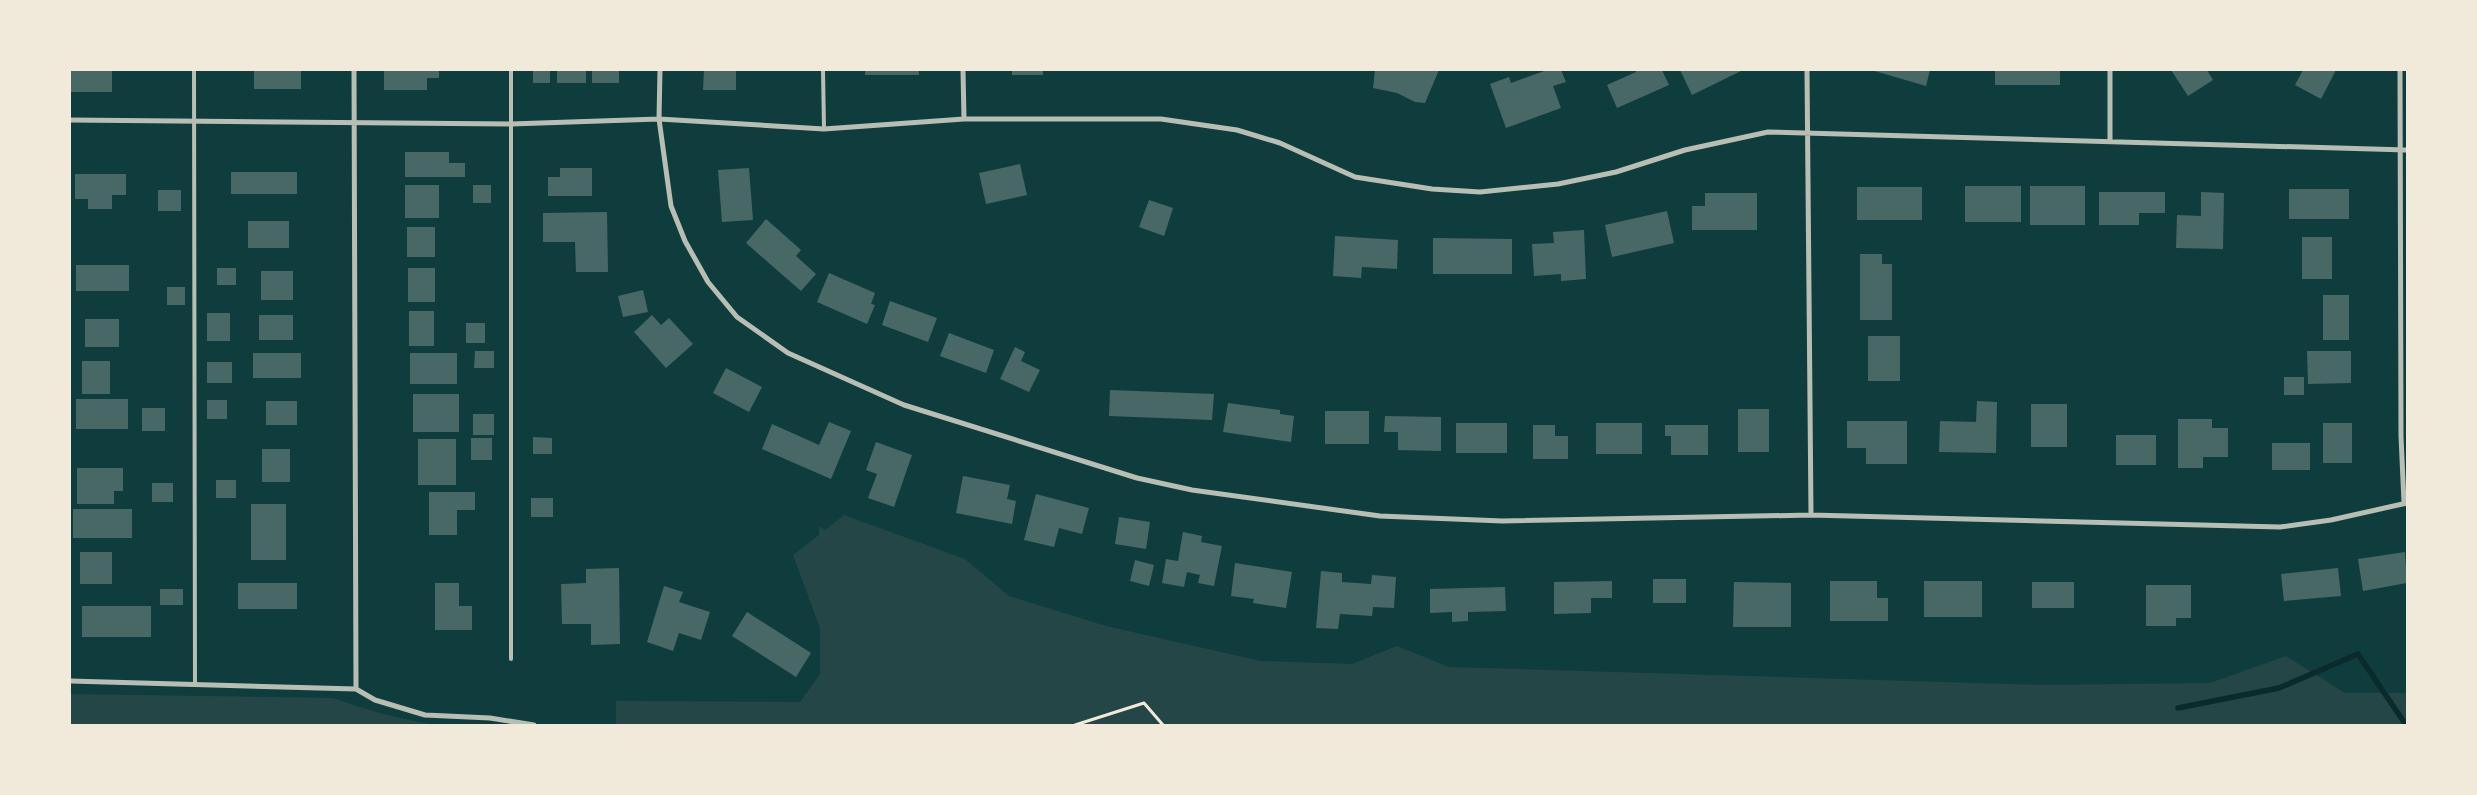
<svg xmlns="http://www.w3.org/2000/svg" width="2477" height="795" font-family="'Varela Round',sans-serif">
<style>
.green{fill:#244646}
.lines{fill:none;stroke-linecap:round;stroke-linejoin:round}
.stream{stroke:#0a2a2b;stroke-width:5.5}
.building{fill:#486865}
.path{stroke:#f1e9da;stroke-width:3}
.service{stroke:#b8beb3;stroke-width:4}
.minor{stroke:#b8beb3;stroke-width:5}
</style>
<rect width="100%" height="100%" fill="#0f3d3e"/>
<!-- green -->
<path class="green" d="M844,515L965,559L1009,596L1106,626L1261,661L1352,664L1397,646L1449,667L2043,685L2210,683L2286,656L2345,693H2407V725H616V701L800,702L820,674V628L793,555L819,535V526L825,530Z
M70,694L333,698C368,710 403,721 440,725H70Z"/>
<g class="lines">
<!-- stream -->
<path class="stream" d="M2178,708L2279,688L2358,654L2406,725"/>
</g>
<!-- building -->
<path class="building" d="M70,70H112V92H70Z
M254,70H301V89H254Z
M384,70H439V78H427V90H384Z
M533,70H550V83H533Z
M557,70H586V83H557Z
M592,70H619V83H592Z
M704,70H736V90H703Z
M865,70H919V75H865Z
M1012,70H1043V75H1012Z
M1375,70H1439L1425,103L1415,102L1397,93L1373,88Z
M1547,70H1561L1566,82L1553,86L1561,108L1506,128L1490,84L1509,77L1511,83Z
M1635,70H1662L1669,85L1617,108L1607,85L1636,72Z
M1680,70H1743L1692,95Z
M1871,70H1930L1926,86Z
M1995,70H2060V85H1995Z
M2171,70H2207L2213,80L2188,96Z
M2303,70H2336L2321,99L2295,85Z
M405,152H449V163H465V177H405Z
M1020,164L1027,195L986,204L979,173Z
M560,168H592V196H548V177H560Z
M749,168L753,220L722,222L718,170Z
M231,172H297V194H231Z
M75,174H126V195H112V209H88V199H75Z
M405,185H439V218H405Z
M473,185H491V203H473Z
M1965,186H2021V222H1965Z
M2030,186H2085V225H2030Z
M1857,187H1922V220H1857Z
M2289,189H2349V219H2289Z
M158,190H181V211H158Z
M2099,192H2165V213H2139V225H2099Z
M2201,192L2224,193L2223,249L2176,248L2177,215L2201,216Z
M1705,193H1757V230H1692V206H1705Z
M1149,200L1173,208L1164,236L1139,227Z
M1667,211L1674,243L1612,257L1605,225Z
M607,212L608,272H576L575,242H543V213Z
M766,219L801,250L796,256L816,274L801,291L746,243Z
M248,221H289V248H248Z
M407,227H435V257H407Z
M1584,230L1586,279L1561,281V274L1534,276L1532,244L1554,243L1553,232Z
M1335,236L1398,240L1397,269L1362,267L1361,278L1333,276Z
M2302,237H2332V279H2302Z
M1433,238L1512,239V274H1433Z
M1860,254H1882V264H1892V320H1860Z
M76,265H129V291H76Z
M217,268H236V285H217Z
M408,268H435V302H408Z
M261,271H293V300H261Z
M829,273L875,293L871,304L875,305L867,324L817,302Z
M167,287H185V305H167Z
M643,290L648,312L623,317L618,296Z
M2323,295H2349V340H2323Z
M890,301L937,318L928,342L882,325Z
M409,311H434V346H409Z
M207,313H230V341H207Z
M259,315H293V340H259Z
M652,315L661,325L669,318L693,344L666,368L634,332Z
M85,319H119V347H85Z
M466,323H485V343H466Z
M949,333L994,350L986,373L940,356Z
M1868,336H1900V381H1868Z
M1015,347L1025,352L1021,361L1040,370L1029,392L1000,379Z
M475,351H494V368H474Z
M2307,351H2351V383L2308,384Z
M253,353H301V378H253Z
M410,353H457V384H410Z
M82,361H110V394H82Z
M207,362H232V383H207Z
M726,368L762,387L749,412L713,393Z
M2284,377H2304V395H2284Z
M1110,390L1214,394L1212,420L1109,416Z
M413,394H459V432H413Z
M76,399H128V429H76Z
M207,400H227V419H207Z
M266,401H297V425H266Z
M1977,401L1997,402L1996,453L1939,452L1940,421L1976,422Z
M1228,403L1280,410V414L1294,416L1291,442L1223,432Z
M2031,404H2067V447H2031Z
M142,408H165V431H142Z
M1738,409H1769V452H1738Z
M1325,411H1369V444H1325Z
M473,414H494V435H473Z
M1385,416L1441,417V451L1398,450V432H1384Z
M2178,419H2212V428H2228V457H2203V468H2178Z
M1847,421H1907V464H1866V448H1847Z
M829,422L851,431L831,479L762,449L772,424L819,445Z
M1456,423H1507V453H1456Z
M1596,423H1642V454H1596Z
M2323,423H2352V463H2323Z
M1533,425H1555V436H1568V459H1533Z
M1665,425H1708V455H1671V436H1665Z
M2116,435H2156V465H2116Z
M533,437L552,438V454H533Z
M471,438H492V460H471Z
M418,439H456V485H418Z
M876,442L912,455L894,507L868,498L877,474L866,470Z
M2272,443H2310V470H2272Z
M262,449H290V482H262Z
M77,468H123V491H114V504H77Z
M963,476L1010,485L1007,499L1016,501L1012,524L956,513Z
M216,480H236V498H216Z
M152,483H173V502H152Z
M429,492H475V510H457V535H429Z
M1036,494L1089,508L1082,534L1059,528L1054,547L1024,540Z
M531,498H553V517H531Z
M251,504H286V560H251Z
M73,509H132V538H73Z
M1119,517L1150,522L1146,549L1115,544Z
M1183,532L1202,536L1201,542L1222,546L1214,586L1198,583L1200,575L1187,572L1184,587L1162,583L1166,559L1178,561Z
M80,552H112V584H80Z
M2405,552L2407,583L2363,591L2358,559Z
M1135,560L1154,565L1149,586L1130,581Z
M1235,563L1292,572L1286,608L1253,603L1254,599L1231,596Z
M619,568L620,644L591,645V624H562L561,584L586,583V569Z
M2338,568L2341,596L2284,601L2281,574Z
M1321,571L1342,573V582L1371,584L1372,575L1396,577L1394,608L1373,607L1372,616L1340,614L1338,629L1316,628Z
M1653,579H1686V603H1653Z
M1612,581V598H1591V613L1554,614V582Z
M1830,581H1877V598H1888V621H1830Z
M1924,581H1982V617H1924Z
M1734,582L1791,583V627H1733Z
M2032,582H2074V608H2032Z
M238,583H297V609H238Z
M435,583H459V606H472V630H435Z
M2146,585H2191V618H2176V626H2146Z
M664,586L683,592L679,602L710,612L701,640L679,633L673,651L647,642Z
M1505,587L1506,611L1468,612V621L1452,622V612L1430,613V589Z
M160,589H183V605H160Z
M82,606H151V637H82Z
M747,612L811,653L796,677L732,636Z"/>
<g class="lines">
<!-- path -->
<path class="path" d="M1075,725L1144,703L1163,725"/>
<!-- service -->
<path class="service" d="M194,70L195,685
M511,70V659
M823,70L824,129"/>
<!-- minor -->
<path class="minor" d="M354,70L356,689
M660,70L659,119L671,206L685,241L708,282L737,317L788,353L904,405L1137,478L1192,490L1380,516L1502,521L1811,515L2280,527L2331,520L2407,503
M963,70L964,119
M1807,70L1811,515
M2400,70L2401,436L2404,503
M70,120L511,124L659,119L824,129L964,119H1161L1237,130L1280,143L1355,177L1432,189L1480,192L1558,184L1616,172L1685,150L1768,132L2407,150
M2110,140V70
M70,681L356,689L375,700L425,715L490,718L534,725"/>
</g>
<!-- border -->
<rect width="2477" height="795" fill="none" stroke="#f1e9da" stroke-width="142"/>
</svg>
